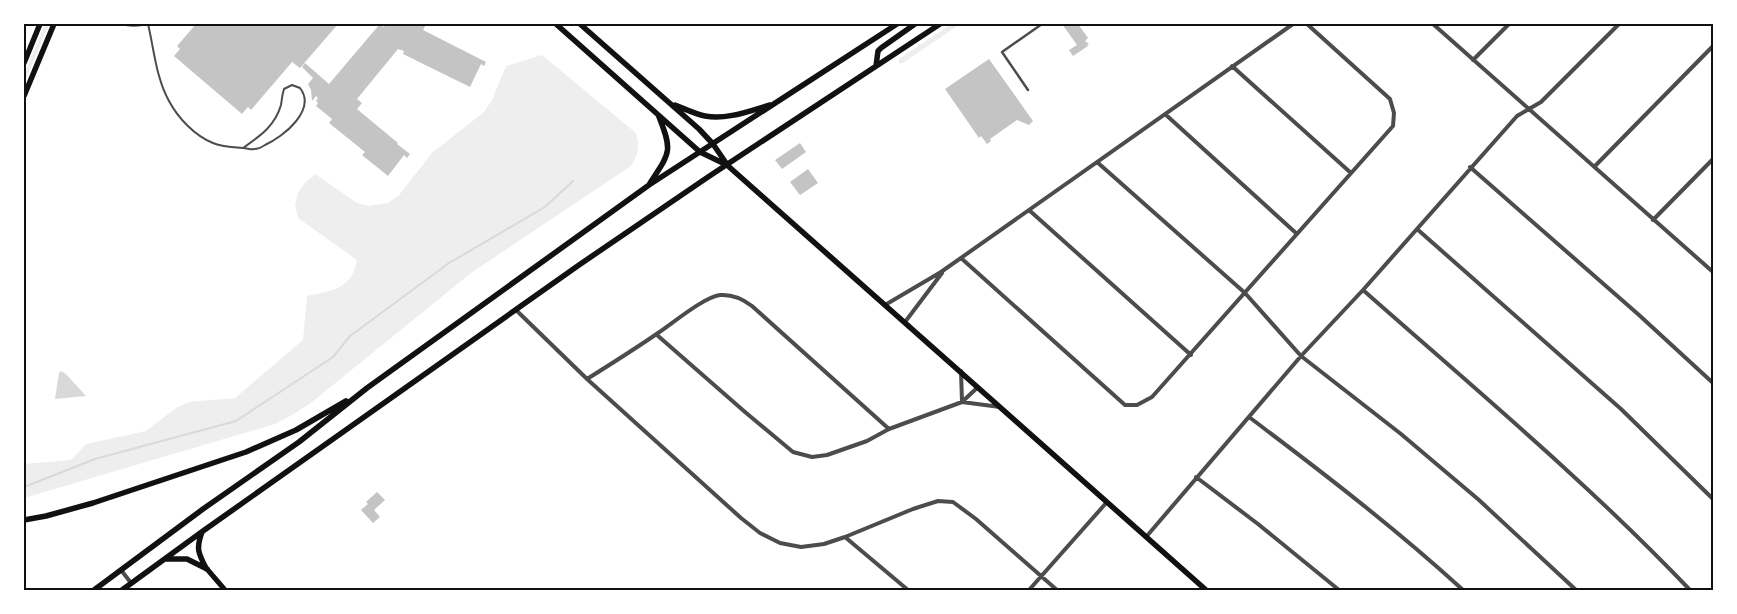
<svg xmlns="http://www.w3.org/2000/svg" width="1737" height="614" font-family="Georgia,serif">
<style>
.green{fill:#eee}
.water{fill:#d9d9d9}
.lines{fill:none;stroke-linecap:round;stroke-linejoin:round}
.stream{stroke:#d9d9d9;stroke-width:2}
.building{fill:#c4c4c4}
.service{stroke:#4c4c4c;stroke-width:2}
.pedestrian{stroke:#4c4c4c;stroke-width:2.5}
.minor{stroke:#4c4c4c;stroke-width:4}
.secondary{stroke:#111;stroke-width:5}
.primary{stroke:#111;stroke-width:5.5}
.trunk{stroke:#111;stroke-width:5.5}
.neatline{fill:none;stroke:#111;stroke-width:2}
</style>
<rect width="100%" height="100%" fill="#fff"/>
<!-- green -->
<path class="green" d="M45,24H49L24,84V75Z
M951,24H960L903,63H899V59Z
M542,55L636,133C640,145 638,155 631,166L471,273L312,402L292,415L275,424L24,498V464L71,460L86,444L146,431L176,408L189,402L235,398L303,340L307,296C332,291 352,289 357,260L298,218L295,205L298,192L306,182L315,174L357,203L369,206L388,203L399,195L432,153L484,112L492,100L506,66Z"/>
<!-- water -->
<path class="water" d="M61,371L66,374L86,396L55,399L59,373Z"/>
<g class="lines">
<!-- stream -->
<path class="stream" d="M24,487L95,459L236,421L333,357L350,336L449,263L545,207L573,181"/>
</g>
<!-- building -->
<path class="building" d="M196,24H338L300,68L292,62L251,110L248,107L242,114L174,56L180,49L177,46Z
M386,24H426L423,30L486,62L484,66L481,64L470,87L403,54L404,51L398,49L357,99L362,103L357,109L398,143L397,144L410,154L407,158L404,155L388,176L362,155L365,152L329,123L332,119L316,106L318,103L316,101L318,98L316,96L312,101L311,90L308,84L313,78L302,67L305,63L329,84L379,25L384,27Z
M1062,24H1078L1088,38L1085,41L1089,44L1087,45L1088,46L1073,56L1069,50L1077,45Z
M989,59L1033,121L1029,125L1017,120L990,139L991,141L987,144L981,136L979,138L945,89Z
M800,143L806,152L782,169L775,160Z
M808,169L818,183L800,195L790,182Z
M377,492L385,500L374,510L380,517L373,523L361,510L368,504L366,502Z"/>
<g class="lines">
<!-- service -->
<path class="service" d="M122,24C131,27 139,26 148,24
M148,24C154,49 156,78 169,101C178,118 195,136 213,143C222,147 233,147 243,148C247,148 251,150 254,149C258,149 262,147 265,145C283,137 317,110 300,88L292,85L284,89C282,95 282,99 281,105C275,126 260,136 243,148"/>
<!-- pedestrian -->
<path class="pedestrian" d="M1028,90L1002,52L1042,24"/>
<!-- minor -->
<path class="minor" d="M1433,24L1713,272
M1473,60L1509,24
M1232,66L1351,173
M1165,114L1297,234
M1097,162L1245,293L1301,356L1401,434L1479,500L1576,590
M1595,166L1713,46
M1470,167L1639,315L1713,383
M1029,210L1191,355
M1653,220L1713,159
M1417,229L1621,409L1713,499
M961,258L1125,405H1137L1152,397L1393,126L1394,113L1390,99L1307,24
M1363,290C1474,388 1588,483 1690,590
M885,305L941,272L1293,24
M516,310L587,379L741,518L760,533L780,543L801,547L824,544L845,537L913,509L938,501L953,502L976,519L1057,590
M905,322L942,273
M657,335L745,412L793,452L812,457L827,455L867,441L889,429L962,402L978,387
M961,371L962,402
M587,379C611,364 635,349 658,333C673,323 704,297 720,295C733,294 743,299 752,306L889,429
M962,402L1000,407
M1249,417C1322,472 1395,528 1463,590
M1196,477L1258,524L1339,590
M845,537L908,590
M1146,537L1301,356L1363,290L1517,116L1541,102L1619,24
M121,570L131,583
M1029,590L1107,502"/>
<!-- secondary -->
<path class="secondary" d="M207,569L225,590"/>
<!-- primary -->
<path class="primary" d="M727,165L1206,590"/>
<!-- trunk -->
<path class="trunk" d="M556,24L700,152L727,165
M580,24L699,129L713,144L726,163
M24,63L40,24
M876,66L878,51L881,48L915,24
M24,96L54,24
M675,105C685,109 695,114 705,116C727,120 749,111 770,105
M650,183C670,153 673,151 659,117
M24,520L46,516L93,503L246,452L296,430L346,401
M202,532C196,548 198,553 206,568
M165,559H187L207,569
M94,590L203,509L299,442L367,388L649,185L897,24
M122,590L203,531L579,265L708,177L940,24"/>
</g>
<!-- border -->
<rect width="1737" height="614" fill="none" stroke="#ffffff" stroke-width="50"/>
<rect x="25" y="25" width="1687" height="564" class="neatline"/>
</svg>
